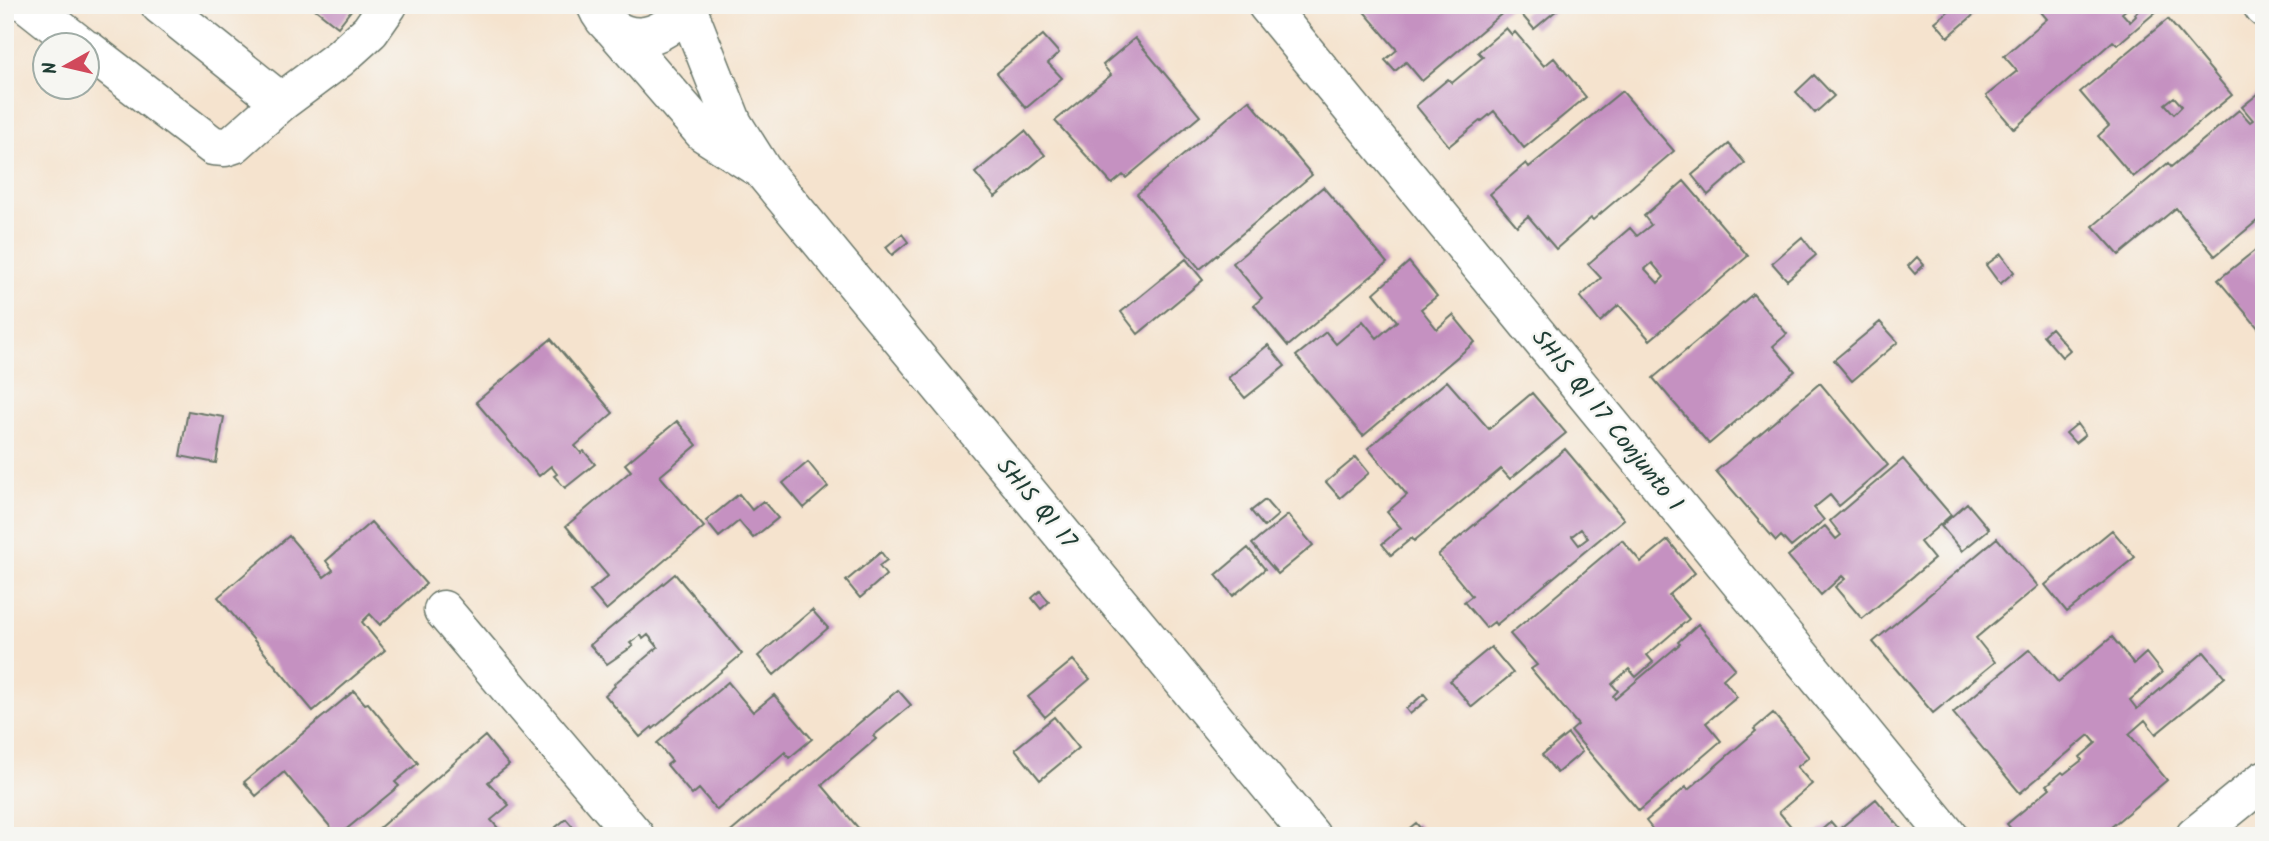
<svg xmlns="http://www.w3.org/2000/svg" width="2269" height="841" font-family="Kalam,sans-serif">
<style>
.building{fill:#c591c1;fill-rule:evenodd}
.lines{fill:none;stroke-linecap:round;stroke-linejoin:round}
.minor-casing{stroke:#6a776a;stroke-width:41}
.minor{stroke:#fff;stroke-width:38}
.labels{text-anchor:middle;stroke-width:5;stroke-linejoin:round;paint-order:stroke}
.street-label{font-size:24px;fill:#1f3d34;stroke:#f6f6f2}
</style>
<rect width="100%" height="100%" fill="#f6f6f2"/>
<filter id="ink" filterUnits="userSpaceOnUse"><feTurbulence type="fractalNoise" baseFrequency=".0143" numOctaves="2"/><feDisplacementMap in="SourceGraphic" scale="14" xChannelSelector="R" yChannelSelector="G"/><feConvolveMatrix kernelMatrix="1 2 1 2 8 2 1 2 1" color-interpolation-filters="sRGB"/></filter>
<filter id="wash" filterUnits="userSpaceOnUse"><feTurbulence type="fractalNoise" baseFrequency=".00686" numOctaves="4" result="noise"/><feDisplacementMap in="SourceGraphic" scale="28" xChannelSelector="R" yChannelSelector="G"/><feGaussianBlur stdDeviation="1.57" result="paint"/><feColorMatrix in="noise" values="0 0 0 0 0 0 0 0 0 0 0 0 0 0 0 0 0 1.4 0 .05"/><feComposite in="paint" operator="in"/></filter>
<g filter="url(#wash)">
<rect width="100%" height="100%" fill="#f5e3ce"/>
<g id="blocks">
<!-- building -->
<path class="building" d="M310,5H355L338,27Z
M1363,5H1512L1422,81L1406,62L1395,71L1385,60L1397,50L1360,7Z
M1534,5H1563L1534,29L1522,15Z
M1956,5H1985L1948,37L1935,22Z
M2035,5H2132L2122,13L2130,22L2136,16L2135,14L2138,11L2133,5H2164L2117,45L2113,41L2014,129L1986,96L2017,71L2004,56L2047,19Z
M2168,19L2232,95L2133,177L2098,136L2109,126L2080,92ZM2174,97L2182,106L2174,114L2165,104Z
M1506,28L1512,35L1515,32L1544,66L1554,58L1586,97L1524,148L1494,111L1482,121L1481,120L1449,146L1416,106L1448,79L1452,83L1483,57L1478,52Z
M1043,35L1059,53L1048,63L1062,78L1026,108L997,73Z
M1135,38L1200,116L1126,178L1123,175L1112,184L1055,121L1111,75L1103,65Z
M1814,75L1834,96L1815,113L1796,92Z
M2264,89V215L2215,256L2176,208L2119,255L2093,226L2168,163L2171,167L2239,110L2250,122L2253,120L2242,107Z
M1622,91L1674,151L1593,220L1591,218L1556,249L1528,216L1517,226L1490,194L1526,163L1529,167Z
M1249,100L1312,175L1200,269L1137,194Z
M1025,131L1045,155L995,197L975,173Z
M1729,144L1745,163L1708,195L1692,175Z
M1684,181L1748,256L1650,340L1619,305L1600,322L1580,297L1601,278L1588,264L1630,228L1637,236L1651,225L1644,216ZM1652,263L1664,277L1658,283L1645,269Z
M1323,187L1387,263L1288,346L1254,305L1262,298L1233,263Z
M902,234L908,242L892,255L886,247Z
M1802,237L1816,255L1787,280L1772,263Z
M2264,243V335L2218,280Z
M2001,254L2014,272L2000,284L1986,265Z
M1917,257L1924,265L1915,274L1908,266Z
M1186,259L1203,280L1138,334L1121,312Z
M1409,262L1437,296L1421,309L1437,329L1453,315L1475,342L1363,436L1296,356L1326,332L1336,344L1363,321L1377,338L1397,321L1374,293Z
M1753,294L1787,334L1773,346L1795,371L1709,444L1653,378Z
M1880,322L1898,342L1852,381L1834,360Z
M2051,328L2070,350L2062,357L2043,335Z
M551,339L613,413L575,446L581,453L584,451L595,464L565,488L554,476L557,474L551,466L539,476L476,402Z
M1268,345L1285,366L1245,398L1228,378Z
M1447,381L1489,429L1532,393L1566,433L1510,479L1501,469L1414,541L1412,538L1391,555L1382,544L1401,528L1387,512L1407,495L1368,448Z
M1820,383L1888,465L1839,506L1830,495L1814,508L1824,520L1791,547L1781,536L1776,541L1716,471Z
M188,411L224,417L216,463L180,456Z
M677,421L697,445L660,476L704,527L606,610L590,591L608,576L566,526L631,471L625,464Z
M2077,424L2085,435L2075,443L2066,433Z
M1565,449L1624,519L1496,625L1494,622L1486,628L1464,602L1472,596L1438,555ZM1581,529L1588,538L1579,545L1572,536Z
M1356,457L1369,473L1340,498L1326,482Z
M1903,459L1951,515L1920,542L1934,559L1862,619L1835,587L1845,579L1842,576L1821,595L1788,556L1825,526L1836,539L1841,535L1830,521Z
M808,462L828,487L804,508L783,483Z
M739,494L752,510L763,501L778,518L753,538L739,521L719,537L706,521Z
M1265,500L1278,515L1264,527L1251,511Z
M1967,503L1989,529L1962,551L1941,526Z
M1288,515L1313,545L1278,574L1252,544Z
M371,522L426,584L380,625L370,614L362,622L385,650L313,711L218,597L289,536L324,577L333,570L326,561Z
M2112,530L2135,557L2067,612L2045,585Z
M1997,538L2038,586L1976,638L1995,662L1933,713L1873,642Z
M1622,540L1641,562L1668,540L1695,573L1669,595L1689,619L1647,655L1653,662L1636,677L1629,669L1612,684L1618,691L1613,696L1615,699L1680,644L1678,642L1698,624L1735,668L1723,679L1737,697L1706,723L1721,741L1639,811L1571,731L1578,725L1531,669L1537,665L1510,634Z
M1248,548L1265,569L1233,596L1216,575Z
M881,552L887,560L879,566L886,575L860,598L846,581Z
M675,574L742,654L653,729L652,727L640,737L605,695L615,686L614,684L658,647L648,635L643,639L641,635L630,643L633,646L607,664L590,645Z
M1040,591L1049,602L1041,609L1032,598Z
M812,610L828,628L774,675L758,656Z
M2112,637L2134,664L2146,653L2162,673L2130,700L2137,709L2204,652L2225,677L2156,734L2145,720L2129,734L2167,780L2104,833L2103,836H2017L2007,824L2050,788L2047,785L2062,772L2064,774L2082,760L2080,757L2096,743L2089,735L2020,793L1953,713L2030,649L2058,682Z
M1491,647L1513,673L1472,707L1450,681Z
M1073,660L1090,679L1045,717L1028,697Z
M728,682L753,712L774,695L812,739L789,758L785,752L717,810L699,789L692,795L667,765L672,761L657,743Z
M898,690L911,705L873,736L876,739L822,785L865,836H726Z
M354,691L365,704L368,703L418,763L395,782L399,786L338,836L284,772L256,796L244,782Z
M1424,694L1428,699L1410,714L1406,709Z
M1773,713L1809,757L1797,767L1812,784L1779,812L1794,830L1788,836H1658L1646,821L1686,787L1688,790L1756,731L1754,729Z
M1054,717L1079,748L1040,780L1015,749Z
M1568,734L1582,752L1557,773L1542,755Z
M485,736L509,765L488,782L509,805L491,820L505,836H370Z
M1876,799L1907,836H1814L1831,822L1838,830Z
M566,819L581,836H545Z
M1416,823L1427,836H1400Z"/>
</g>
</g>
<g filter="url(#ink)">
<use href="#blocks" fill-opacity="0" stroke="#6a776a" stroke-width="2"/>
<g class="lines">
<defs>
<path id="minor" d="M29,5L81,46
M160,5L281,102
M596,5C614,49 665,45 685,5
M686,5L733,124L762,170L1311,836
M1267,5L1948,836
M2262,5L2264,8
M614,29L704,133L754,165
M88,50L213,146L225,147L234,144L281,102L340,58L370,31L388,5
M443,610L635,836
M2195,836L2264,780"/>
</defs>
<!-- minor casing -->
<use href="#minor" class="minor-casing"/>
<!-- minor -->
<use href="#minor" class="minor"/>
</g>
</g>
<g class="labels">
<!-- street labels -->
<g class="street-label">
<text transform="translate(1608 420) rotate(51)" y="8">SHIS QI 17 Conjunto 1</text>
<text transform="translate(1037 503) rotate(50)" y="8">SHIS QI 17</text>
</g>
</g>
<!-- margin -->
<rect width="2269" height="841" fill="none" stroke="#f6f6f2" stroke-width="28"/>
<!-- north arrow -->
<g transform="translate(66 66) rotate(262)"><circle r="33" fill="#f6f6f2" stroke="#a0aca6" stroke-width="2"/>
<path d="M0-5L12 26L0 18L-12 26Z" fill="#d1495b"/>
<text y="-10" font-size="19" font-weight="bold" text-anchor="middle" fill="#1f3d34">N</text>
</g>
</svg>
